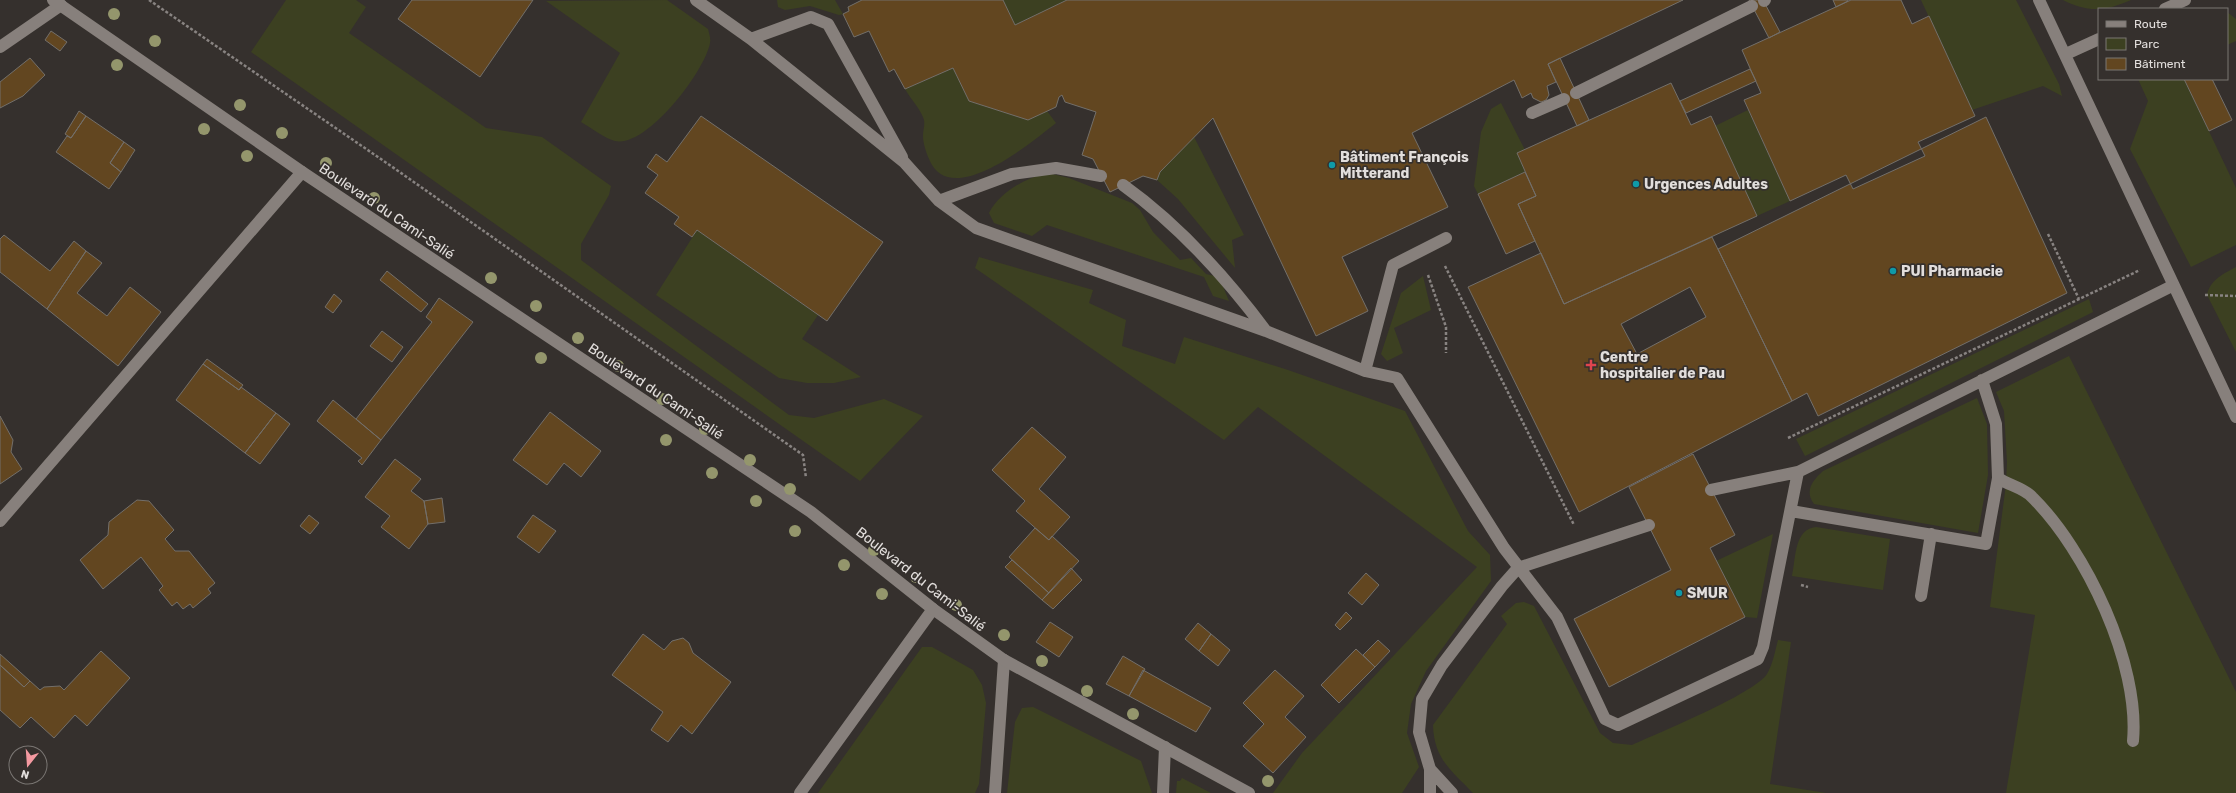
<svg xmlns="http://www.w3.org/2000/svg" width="2236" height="793" font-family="Rubik,sans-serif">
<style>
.green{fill:#3c4021}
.building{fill:#624620;stroke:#736f6a;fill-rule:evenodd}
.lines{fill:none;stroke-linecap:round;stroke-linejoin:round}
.path{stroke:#888381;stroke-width:2.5;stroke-dasharray:3 2;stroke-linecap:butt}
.service{stroke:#87807c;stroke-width:12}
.tertiary{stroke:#87807c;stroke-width:12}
.tree{fill:#94966c}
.culture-dot{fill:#0f9aa8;stroke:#35302d;stroke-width:1.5}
.health-dot{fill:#e0444e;stroke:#35302d;stroke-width:1.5}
.labels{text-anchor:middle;stroke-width:3.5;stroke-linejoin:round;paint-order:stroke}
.poi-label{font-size:14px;font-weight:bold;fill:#e2dedc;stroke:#35302d;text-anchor:start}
.street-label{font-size:14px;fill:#e2dedc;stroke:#35302d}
</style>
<rect width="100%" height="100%" fill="#35302d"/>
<!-- green -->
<path class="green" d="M286,0H356L366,7L349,33L486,128L542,137L611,186L609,195L581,244V260L789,415L814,418L884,399L923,416L860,481L251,52Z
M667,0L708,29C709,33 711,39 710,43C705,71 647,148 615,141C606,139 590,127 581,122L620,53L546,1Z
M777,0H835L843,14L839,15L810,6L785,10L778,7Z
M1003,0H1067L1015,25Z
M1921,0H2016L2059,84L2062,96L2043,86L1972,110Z
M2063,0H2131C2106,11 2088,13 2063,0Z
M2227,12L2236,19V41L2227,45Z
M953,68L969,101L1028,120L1047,111L1056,123C1032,142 950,211 929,159C926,152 923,143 923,136C923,131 925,125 924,120C922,111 910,98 905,89Z
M2138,79H2184L2236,188V245L2191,267L2130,149L2148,101Z
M1501,103L1525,150L1517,153L1525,172L1478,194L1474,186L1481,132L1491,109Z
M1748,110L1790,201L1757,216L1715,126Z
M1194,137L1244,235L1232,240L1235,268L1178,199L1157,180L1160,172Z
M1048,173L1069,178L1132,203L1140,210L1153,232L1180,260L1191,258L1206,274L1219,277L1229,301L1213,296L1204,277L1047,225L1032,236L994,223L989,213C1000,192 1025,178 1048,173Z
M697,230L818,315L802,339L861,377L834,383H807L779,378L656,295Z
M979,257L1093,290L1089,303L1126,320L1122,346L1175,364L1184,337L1288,370L1405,411L1468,531L1490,555L1491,581L1426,671L1411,704L1407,733L1419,767L1402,793H1273L1302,753L1477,567L1258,407L1224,440L975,268Z
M2236,267V352L2207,295C2210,280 2223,274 2236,267Z
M1423,276L1431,310L1394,328L1403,353L1387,361L1381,354L1401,293Z
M2089,299L2093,312L1805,456L1796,439Z
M2069,356L2236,692V793H2006L2035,615L1990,607L2006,484L2007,462L2004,411L1996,392Z
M1977,398L1987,424L1988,475L1978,533L1814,504C1804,491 1813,480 1823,471Z
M1816,527L1890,539L1883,590L1792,576C1796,558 1794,529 1816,527Z
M1773,534L1757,618L1745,617L1716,561Z
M1524,602L1534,606L1600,733L1613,743L1632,745C1658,733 1754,694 1767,674C1773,664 1775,651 1778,640L1791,642L1770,784L1826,793H1473C1451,770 1434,759 1433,725L1507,624L1501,616L1516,603Z
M922,647H932L973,670L982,685L986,703L979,784L975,793H818Z
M1033,707L1141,761L1152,793H1007L1015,722L1022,708Z
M1182,778L1211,793H1176L1177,781H1180Z"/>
<!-- building -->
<path class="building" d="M412,0H533L480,77L398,19Z
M1003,0L1015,25L1067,0H1683L1548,64L1556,82L1547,86L1549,95L1546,100L1541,102L1533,98L1531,93L1522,98L1514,80L1412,133L1448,207L1342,257L1368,311L1316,336L1213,118L1160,172L1157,180L1143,176L1110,192L1093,159L1082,155L1096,112L1065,102L1062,95L1059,97L1056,107L1028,120L969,101L953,68L905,89L894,69L889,72L869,31L854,37L843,14L849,11L848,7L862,0Z
M1749,0H1763L1780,32L1769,38Z
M1833,0H1848V1L1836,7Z
M1851,0H1901L1912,24L1929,16L1975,116L1918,142L1925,156L1853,189L1846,175L1790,201L1744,100L1761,93L1742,50Z
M51,31L67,42L60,51L45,40Z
M30,58L45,75L23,96L0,108V82Z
M1560,58L1589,120L1577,126L1548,64Z
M1750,69L1756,81L1686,113L1680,101Z
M2184,79H2212L2232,120L2209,131Z
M1671,83L1691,125L1711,116L1757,216L1564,304L1518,204L1536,196L1517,153Z
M79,111L86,116L71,138L65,134Z
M86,116L124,142L110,163L121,172L109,189L56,152L67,136L71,138Z
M701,116L883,242L827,321L697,230L692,237L674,224L679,217L645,193L658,175L647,167L656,154L667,162Z
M1986,117L2067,293L1818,416L1807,393L1792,401L1718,249Z
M124,142L135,150L121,172L110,163Z
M1525,172L1536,196L1518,204L1535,241L1506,254L1478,194Z
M4,235L50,271L74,241L86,251L47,309L0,272V239Z
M1712,237L1792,401L1579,512L1468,287L1541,253L1564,304ZM1690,287L1706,317L1637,354L1621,324Z
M86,251L102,263L77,293L107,316L130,287L161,312L118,366L47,309Z
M387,271L428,304L421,312L380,280Z
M334,294L342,301L333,313L325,307Z
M439,298L473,322L381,440L356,419L432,322L426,317Z
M382,331L403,347L392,362L370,346Z
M207,359L243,385L239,390L203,364Z
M203,364L239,390L241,387L276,413L245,453L176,400Z
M333,400L381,440L362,465L358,461L362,458L317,421Z
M550,412L601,451L581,477L564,463L547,485L513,460Z
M276,413L290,424L260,464L245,453Z
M0,416L13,440L11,452L22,469L0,484Z
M1032,427L1066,457L1039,489L1070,517L1049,540L1016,511L1025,501L992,470Z
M1693,454L1735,535L1710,548L1745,617L1609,687L1574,619L1671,570L1629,487Z
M395,459L421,479L411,491L424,501L428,524L409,549L381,527L390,516L365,497Z
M442,498L445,522L428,524L424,501Z
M137,500L149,501L174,530L165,539L175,551H189L215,583L208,589L211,593L193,608L190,604L183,609L177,602L172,606L159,590L163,586L141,557L103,589L80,560L108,535L109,522Z
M309,515L319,523L310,534L300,526Z
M533,515L556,531L539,553L517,537Z
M1035,528L1049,540L1052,536L1079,561L1049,593L1009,557Z
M1012,560L1049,593L1042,600L1005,567Z
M1071,568L1082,580L1053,609L1042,600Z
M1366,573L1379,585L1362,605L1348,593Z
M1346,612L1352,618L1340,630L1335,625Z
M1050,622L1073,637L1059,657L1036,642Z
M1198,623L1211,634L1199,651L1185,639Z
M643,634L664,650L672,641L683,638L689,643L693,653L731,682L692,734L681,725L668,742L651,730L663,712L612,675Z
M1211,634L1230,650L1218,666L1199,651Z
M1378,640L1390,651L1375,667L1363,655Z
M1356,649L1375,667L1339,703L1321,685Z
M101,651L130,678L87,726L75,715L54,738L31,717L20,728L0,710V665L24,687L30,681L40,690L44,687L60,686L64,690Z
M0,654L30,681L24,687L0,665Z
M1123,656L1145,669L1129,696L1106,684Z
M1143,670L1211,708L1196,732L1129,696Z
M1275,670L1304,696L1285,717L1306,737L1273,773L1243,746L1264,724L1243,703Z"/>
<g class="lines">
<!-- path -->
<path class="path" d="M149,0L391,166L803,455L806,478
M2048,234L2079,299
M1445,266L1574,525
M1428,275L1446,327V353
M2205,295L2236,296
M1788,438L2140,270
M1801,585L1808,587"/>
<!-- service -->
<path class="service" d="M696,0L751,39L904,162L939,201L976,228L1266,331L1365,371L1397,378L1504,548L1557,617L1605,719L1618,725L1758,659L1763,647L1798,472L2172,286
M2039,0L2236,417
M1764,1L1765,0
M2165,9L2185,0
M751,39L811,17L828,24L902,157
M0,47L61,5
M2066,54L2099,39
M1576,93L1752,6
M1532,113L1564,99
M1123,185C1179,225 1225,276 1266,331
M939,201L1012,174L1056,168L1101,176
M1365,371L1393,265L1446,238
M1998,478C2008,485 2024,488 2032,497C2086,550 2140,664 2133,741
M1711,490L1798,472
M1791,511L1986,544L1998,478L1996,424L1982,380
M0,521L302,172
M1921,596L1931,534
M800,793L933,609
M995,793L1004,660
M1163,793L1165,747
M1430,793V769
M1452,793L1430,769L1419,732L1422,699L1442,665L1502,586L1518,568L1649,525"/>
<!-- tertiary -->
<path class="tertiary" d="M53,0L302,172L811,512L933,609L1004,660L1249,793"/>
</g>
<!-- trees -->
<g class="tree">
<circle cx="114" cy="14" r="6"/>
<circle cx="155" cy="41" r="6"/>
<circle cx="117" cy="65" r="6"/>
<circle cx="240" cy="105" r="6"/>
<circle cx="204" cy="129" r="6"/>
<circle cx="282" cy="133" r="6"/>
<circle cx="247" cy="156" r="6"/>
<circle cx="326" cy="163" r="6"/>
<circle cx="374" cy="198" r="6"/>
<circle cx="491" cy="278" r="6"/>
<circle cx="536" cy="306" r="6"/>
<circle cx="578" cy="338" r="6"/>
<circle cx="541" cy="358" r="6"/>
<circle cx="618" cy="366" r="6"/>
<circle cx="662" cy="399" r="6"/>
<circle cx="705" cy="429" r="6"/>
<circle cx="666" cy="440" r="6"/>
<circle cx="750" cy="460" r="6"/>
<circle cx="712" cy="473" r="6"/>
<circle cx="790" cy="489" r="6"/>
<circle cx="756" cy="501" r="6"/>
<circle cx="795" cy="531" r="6"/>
<circle cx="874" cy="550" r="6"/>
<circle cx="844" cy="565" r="6"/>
<circle cx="916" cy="577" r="6"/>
<circle cx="882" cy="594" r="6"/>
<circle cx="956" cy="605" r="6"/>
<circle cx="1004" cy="635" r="6"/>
<circle cx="1042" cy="661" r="6"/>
<circle cx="1087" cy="691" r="6"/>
<circle cx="1133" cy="714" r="6"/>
<circle cx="1268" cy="781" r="6"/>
</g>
<!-- markers -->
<g class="culture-dot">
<circle cx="1332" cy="165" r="4"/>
<circle cx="1636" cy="184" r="4"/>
<circle cx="1893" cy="271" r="4"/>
<circle cx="1679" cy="593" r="4"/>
</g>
<path class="health-dot" d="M1589 359h4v4h4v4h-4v4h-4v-4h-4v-4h4z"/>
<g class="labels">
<!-- poi labels -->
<g class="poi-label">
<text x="1340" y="162">Bâtiment François<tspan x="1340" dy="16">Mitterand</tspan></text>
<text x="1644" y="189">Urgences Adultes</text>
<text x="1901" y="276">PUI Pharmacie</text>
<text x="1600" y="362">Centre<tspan x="1600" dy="16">hospitalier de Pau</tspan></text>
<text x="1687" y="598">SMUR</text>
</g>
<!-- street labels -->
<g class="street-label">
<text transform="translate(387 211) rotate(34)" y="5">Boulevard du Cami-Salié</text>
<text transform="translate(656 391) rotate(34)" y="5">Boulevard du Cami-Salié</text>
<text transform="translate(921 579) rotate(38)" y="5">Boulevard du Cami-Salié</text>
</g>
</g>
<!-- legend -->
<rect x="2098" y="8" width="130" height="72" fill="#35302d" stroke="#7a7673"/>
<rect x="2106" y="21" width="20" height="6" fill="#87807c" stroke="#7a7673"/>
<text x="2134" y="28" font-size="12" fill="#e2dedc">Route</text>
<rect x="2106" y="38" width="20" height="12" fill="#3c4021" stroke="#7a7673"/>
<text x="2134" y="48" font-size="12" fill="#e2dedc">Parc</text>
<rect x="2106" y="58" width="20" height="12" fill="#624620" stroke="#7a7673"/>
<text x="2134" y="68" font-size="12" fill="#e2dedc">Bâtiment</text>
<!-- north arrow -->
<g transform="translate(28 765) rotate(197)"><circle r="19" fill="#35302d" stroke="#7a7673"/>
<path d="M0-3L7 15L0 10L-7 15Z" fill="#f49aa1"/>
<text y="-6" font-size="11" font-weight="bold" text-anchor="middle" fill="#e2dedc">N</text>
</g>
</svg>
